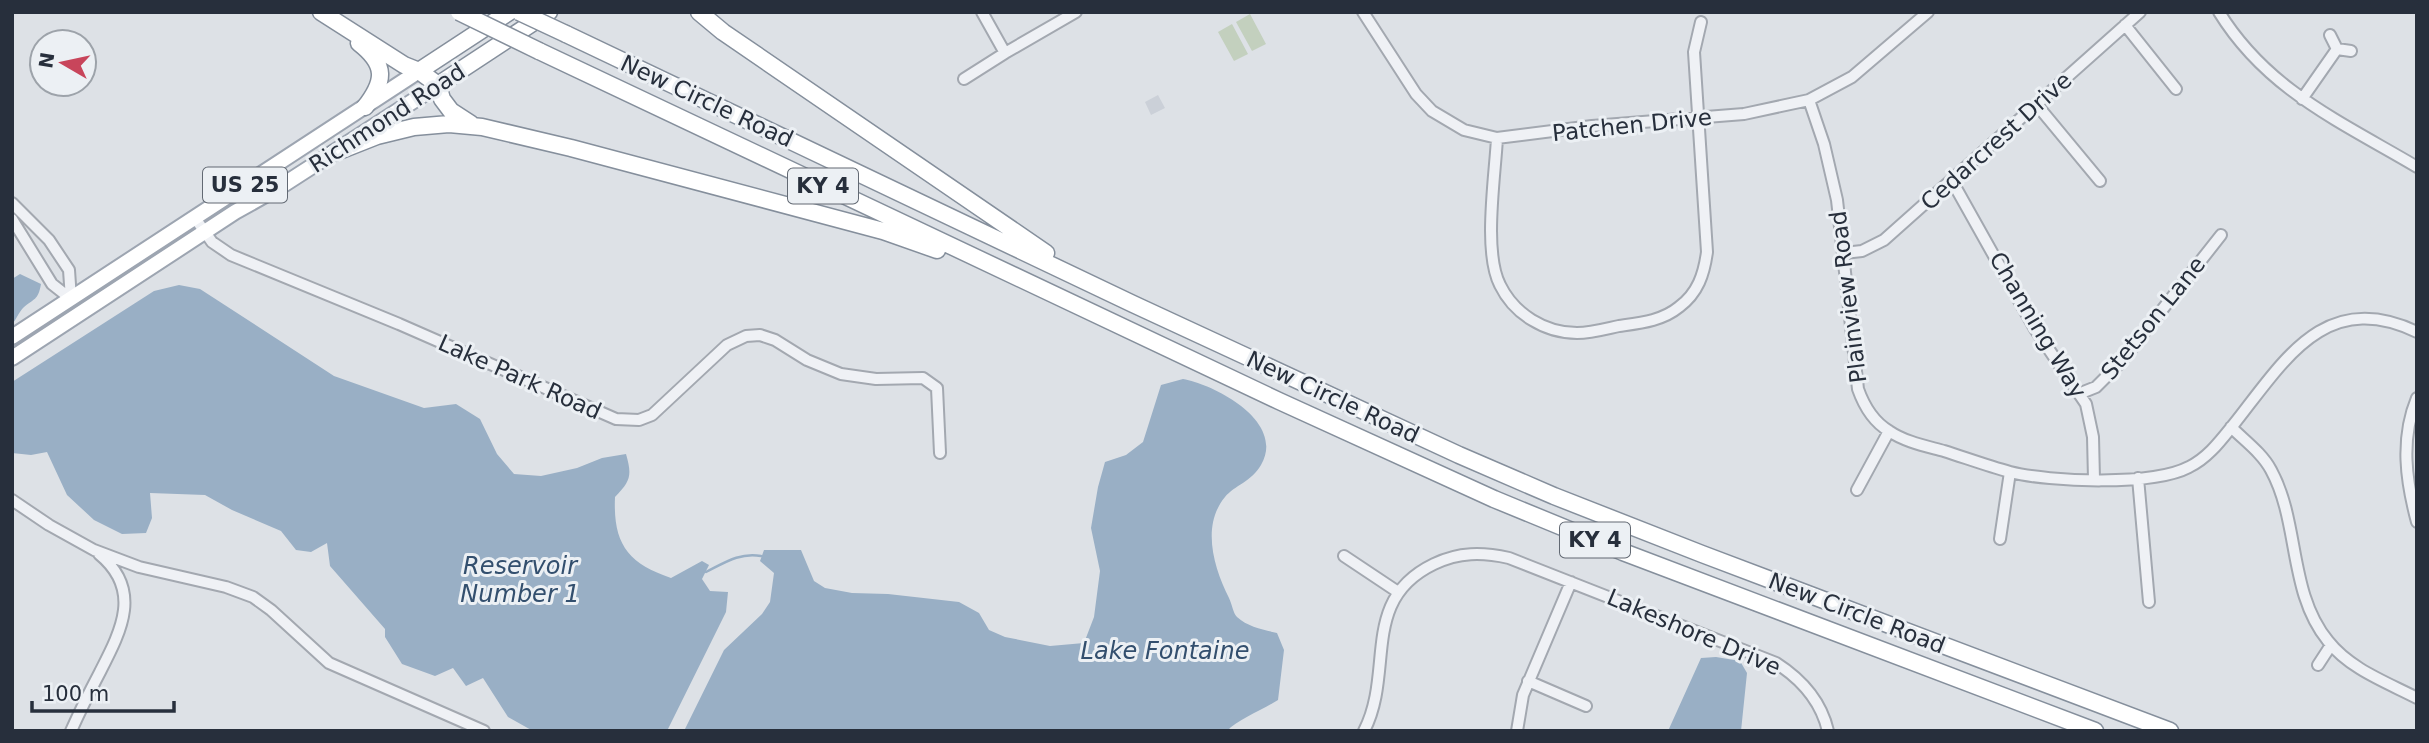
<svg xmlns="http://www.w3.org/2000/svg" width="2429" height="743" font-family="'DejaVu Sans',sans-serif">
<style>
.built{fill:#cbd0d8}
.green{fill:#c3d0be}
.water{fill:#99afc5}
.lines{fill:none;stroke-linecap:round;stroke-linejoin:round}
.stream{stroke:#99afc5;stroke-width:2.5}
.minor-casing{stroke:#a3a8b0;stroke-width:14}
.major-casing{stroke:#9da5b1;stroke-width:18}
.highway-casing{stroke:#858f9c;stroke-width:19}
.minor{stroke:#eff1f5;stroke-width:10}
.major{stroke:#fff;stroke-width:14}
.highway{stroke:#fff;stroke-width:16}
.highway-bridge-casing{stroke:#858f9c;stroke-width:19;stroke-linecap:butt}
.highway-bridge{stroke:#fff;stroke-width:16}
.labels{text-anchor:middle;stroke-width:6;stroke-linejoin:round;paint-order:stroke}
.shield{fill:#ecf0f4;stroke:#626973;stroke-width:2}
.shield-label{font-size:21px;font-weight:bold;fill:#272f3c}
.street-label{font-size:23px;fill:#272f3c;stroke:#ecf0f4}
.water-label{font-size:24px;font-style:italic;fill:#334f6e;stroke:#ecf0f4}
</style>
<rect width="100%" height="100%" fill="#dde1e6"/>
<!-- built -->
<path class="built" d="M1158,95L1165,108L1151,115L1145,102Z"/>
<!-- green -->
<path class="green" d="M1250,14L1266,44L1252,51L1236,22Z
M1232,24L1248,54L1234,61L1218,32Z"/>
<!-- water -->
<path class="water" d="M20,274L41,284C38,301 34,298 23,308C19,312 16,320 12,324V279Z
M179,285L200,289L334,376L424,408L456,404L480,419L497,454L514,474L541,476L577,468L602,458L626,454C632,475 631,481 615,497C613,543 627,563 671,578L702,561L709,565L702,579L710,591L728,592L726,612L667,731H533L508,717L483,678L466,686L453,668L435,676L402,664L385,637V629L330,566L327,543L311,552L296,550L281,531L232,510L205,495L150,493L152,518L146,533L122,534L94,520L67,495L47,452L31,455L12,453V382L154,291Z
M1183,379C1216,385 1286,422 1261,465C1251,482 1235,485 1225,497C1201,526 1214,568 1229,598C1232,604 1233,613 1237,617C1248,627 1264,630 1277,633L1284,650L1278,700C1264,709 1237,720 1227,731H684L724,650L762,614L770,602L774,573L760,561L764,550H801L814,581L825,588L852,593L888,594L959,602L979,613L989,630L1005,637L1050,646L1084,643L1094,617L1100,571L1091,528L1098,487L1105,462L1126,455L1143,442L1161,385Z
M1716,657L1740,661L1747,673L1741,731H1668L1701,658Z"/>
<g class="lines">
<!-- stream -->
<path class="stream" d="M706,572C724,563 740,552 761,556"/>
<defs>
<path id="minor" d="M1363,12L1416,94L1432,111L1464,130L1497,138L1592,126L1744,114L1809,100L1852,77L1928,12
M2219,12C2267,90 2341,122 2417,167
M2125,25L2176,89
M2330,35L2337,49L2351,51
M1005,53L1076,12
M964,79L1005,53L982,12
M2302,99L2337,49
M1809,100L1824,144L1837,200L1858,389C1864,406 1874,422 1889,431C1905,442 1926,446 1944,451C1966,458 1988,466 2010,472C2050,482 2153,486 2189,467C2208,458 2221,440 2234,424C2284,361 2325,288 2417,332
M2037,105L2100,181
M1497,138C1495,177 1483,252 1500,285C1514,314 1545,333 1577,333C1591,333 1605,329 1619,326C1640,323 1662,321 1679,307C1698,293 1704,274 1707,252L1694,52L1701,22
M1952,181L2035,329L2086,404L2093,437L2094,479
M12,203L49,240L69,270L71,299
M195,218L212,242L231,255L399,324L616,419L639,420L652,415L727,345L746,336L760,335L775,340L807,360L841,374L876,379L923,378L937,388L940,453
M12,219L52,284L71,299
M1844,253L1862,251L1884,240L2140,12
M2081,393L2096,387L2121,362L2221,235
M2417,398C2400,439 2406,481 2417,522
M2231,427C2245,441 2262,453 2271,470C2300,523 2288,592 2328,641C2350,669 2386,682 2417,698
M2138,478L2149,602
M1857,490L1889,431
M12,500L49,525L94,550L139,567L226,587L253,597L271,610L329,663L484,731
M2000,539L2010,472
M1344,556L1398,592
M2318,665L2331,645
M1528,681L1586,706
M71,731C80,711 90,691 100,672C121,631 143,590 99,554
M1364,731C1395,671 1359,600 1434,564C1459,552 1482,552 1509,558L1776,663C1801,679 1821,701 1828,731
M1517,731L1523,695L1571,582"/>
<path id="major" d="M12,337L419,71
M12,358L235,212L283,185L438,85"/>
<path id="highway" d="M321,12L404,65L419,71L438,85L442,99L451,111L471,124
M699,12L723,32L1046,253
M566,34L1133,304L1459,455L1554,496L1702,554L2170,731
M359,43C387,65 385,81 365,107
M539,51L1279,401L1494,499L1623,552L2095,731
M419,71L509,12
M438,85L549,12
M334,153L377,136L414,127L449,124L482,127L571,148L883,231L937,250"/>
</defs>
<!-- minor casing -->
<use href="#minor" class="minor-casing"/>
<!-- major casing -->
<use href="#major" class="major-casing"/>
<!-- highway casing -->
<use href="#highway" class="highway-casing"/>
<!-- minor -->
<use href="#minor" class="minor"/>
<!-- major -->
<use href="#major" class="major"/>
<!-- highway -->
<use href="#highway" class="highway"/>
<defs>
<path id="highway-bridge" d="M459,12L539,51
M519,12L566,34"/>
</defs>
<!-- highway-bridge casing -->
<use href="#highway-bridge" class="highway-bridge-casing"/>
<!-- highway-bridge -->
<use href="#highway-bridge" class="highway-bridge"/>
</g>
<g class="labels">
<!-- shield labels -->
<g class="shield">
<rect x="203" y="167.5" width="84" height="35" rx="5"/>
<rect x="788" y="168.5" width="70" height="35" rx="5"/>
<rect x="1560" y="522.5" width="70" height="35" rx="5"/>
</g>
<g class="shield-label">
<text x="245" y="192">US 25</text>
<text x="823" y="193">KY 4</text>
<text x="1595" y="547">KY 4</text>
</g>
<!-- street labels -->
<g class="street-label">
<text transform="translate(707 101) rotate(25)" y="8">New Circle Road</text>
<text transform="translate(387 118) rotate(-33)" y="8">Richmond Road</text>
<text transform="translate(1632 125) rotate(-6)" y="8">Patchen Drive</text>
<text transform="translate(1996 141) rotate(-42)" y="8">Cedarcrest Drive</text>
<text transform="translate(1848 297) rotate(-97)" y="8">Plainview Road</text>
<text transform="translate(2153 318) rotate(-51)" y="8">Stetson Lane</text>
<text transform="translate(2038 325) rotate(59)" y="8">Channing Way</text>
<text transform="translate(520 377) rotate(24)" y="8">Lake Park Road</text>
<text transform="translate(1333 397) rotate(25)" y="8">New Circle Road</text>
<text transform="translate(1857 613) rotate(21)" y="8">New Circle Road</text>
<text transform="translate(1694 632) rotate(23)" y="8">Lakeshore Drive</text>
</g>
<!-- water labels -->
<g class="water-label">
<text x="520" y="574">Reservoir<tspan x="520" dy="28">Number 1</tspan></text>
<text x="1165" y="659">Lake Fontaine</text>
</g>
</g>
<!-- border -->
<rect width="2429" height="743" fill="none" stroke="#272f3c" stroke-width="28"/>
<!-- north arrow -->
<g transform="translate(63 63) rotate(279)"><circle r="33" fill="#ecf0f4" stroke="#9da3aa" stroke-width="2"/>
<path d="M0-5L12 26L0 18L-12 26Z" fill="#c8455b"/>
<text y="-10" font-size="19" font-weight="bold" text-anchor="middle" fill="#272f3c">N</text>
</g>
<!-- scale -->
<path d="M32 701v10h142v-10" fill="none" stroke="#272f3c" stroke-width="3.5"/>
<text x="42" y="701" font-size="21" fill="#272f3c" stroke="#ecf0f4" stroke-width="5" paint-order="stroke">100 m</text>
</svg>
